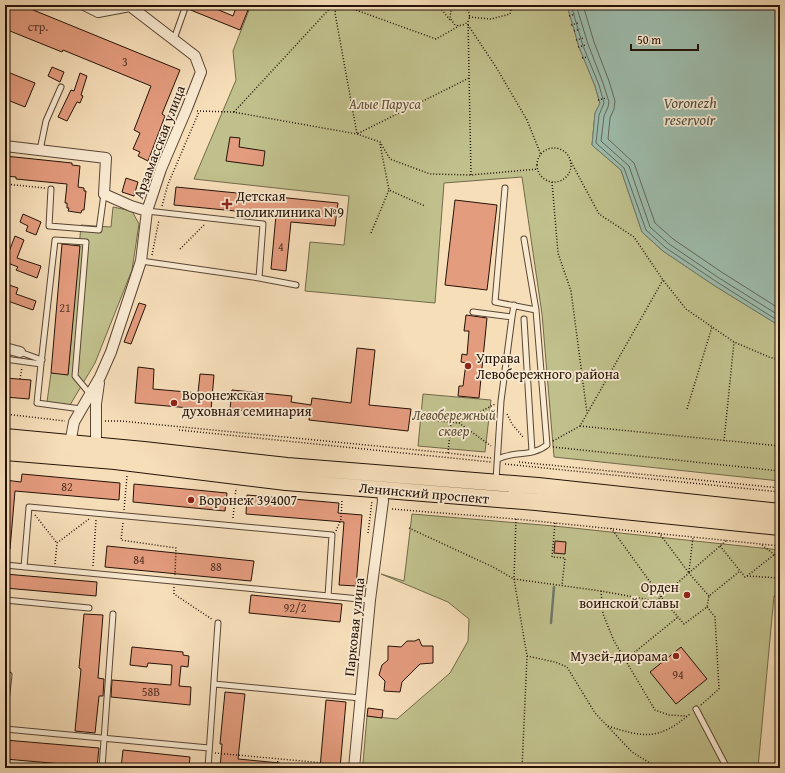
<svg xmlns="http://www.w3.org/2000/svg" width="785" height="773" font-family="'Gentium Book Plus',serif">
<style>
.green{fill:#c0c08c;stroke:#72694a}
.water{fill:#9dbcac;stroke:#6d786a}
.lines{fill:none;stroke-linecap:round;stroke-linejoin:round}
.shore{stroke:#61675a;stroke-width:1}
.stream{stroke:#6d786a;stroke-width:2.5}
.building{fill:#e49c7e;stroke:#251207}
.lane-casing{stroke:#594534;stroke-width:7}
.street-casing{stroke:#594534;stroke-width:12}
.primary-casing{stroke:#251207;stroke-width:18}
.path{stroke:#251207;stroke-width:1.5;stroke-dasharray:1 2;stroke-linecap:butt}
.lane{stroke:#f9ead2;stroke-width:5}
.street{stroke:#f9ead2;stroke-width:10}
.primary{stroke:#f6deb9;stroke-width:16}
.poi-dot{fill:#8f2418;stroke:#f9ead2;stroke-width:1.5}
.labels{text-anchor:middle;stroke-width:3.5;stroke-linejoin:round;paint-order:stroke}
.number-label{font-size:12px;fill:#553425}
.park-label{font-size:14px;font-style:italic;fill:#5b4f36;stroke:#f9ead2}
.street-label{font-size:14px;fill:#251207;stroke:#f9ead2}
.poi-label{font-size:14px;fill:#251207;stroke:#f9ead2;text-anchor:start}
.water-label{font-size:15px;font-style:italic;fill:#4f4e41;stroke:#f9ead2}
</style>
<rect width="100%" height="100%" fill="#f6deb9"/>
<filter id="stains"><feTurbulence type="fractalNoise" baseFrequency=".005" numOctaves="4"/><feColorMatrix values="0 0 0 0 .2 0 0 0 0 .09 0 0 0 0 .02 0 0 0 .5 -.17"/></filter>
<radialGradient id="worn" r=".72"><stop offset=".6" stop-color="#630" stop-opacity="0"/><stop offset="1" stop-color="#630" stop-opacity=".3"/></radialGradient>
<!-- green -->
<path class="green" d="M251,5H567L579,47L595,86L600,104L595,113L592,145L621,170L642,232L663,251L715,286L780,326V481L554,457L542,314L522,177L444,183L435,303L305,291L310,242L344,245L349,196L194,179L236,80L233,51Z
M113,207L132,211L139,224L132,270L95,363L70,405L47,402L51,373L68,374L81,225L111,227Z
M423,394L491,400L485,452L418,446Z
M412,514L554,526L780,550V596H774L758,768H376L363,763L367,716L397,719L450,673L468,641L469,619L448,602L381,574L404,581Z"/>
<!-- water -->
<path class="water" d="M567,5H780V326L715,286L663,251L642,232L621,170L592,145L595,113L600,103L595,86L579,47Z"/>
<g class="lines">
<!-- shore -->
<path class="shore" d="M571,5L583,46L599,85L604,103L599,115L596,143L624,168L646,230L666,248L717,282L780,322
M576,5L588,44L603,83L609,102L608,107L604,116L601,141L629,166L650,227L669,244L719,278L780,316
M583,5L594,42L609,81L615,101L614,109L610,118L608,139L634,163L655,223L673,239L723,273L780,309"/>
<!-- stream -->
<path class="stream" d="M551,623L554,587"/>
</g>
<!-- building -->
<path class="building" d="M5,5H21L180,70L162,114L165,116L148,161L138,156L140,152L133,149L140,133L134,130L151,86L63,50L62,52L5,29Z
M188,5H207L233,16L237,5H250L240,30L193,11L189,9Z
M52,67L64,72L60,82L48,76Z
M5,71L35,83L25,107L5,99Z
M80,73L87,76L81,95L83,96L80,103L77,102L67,121L58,117L71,90L74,91Z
M230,137L240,138L239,147L265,151L263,166L226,161Z
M5,156L72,163V165L80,166L78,187L84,188V191H86L84,210H82L81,213L68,211L69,208H67V203H65L67,184L16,179V177L5,176Z
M126,178L138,182L134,196L122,192Z
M176,187L338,203L335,226L291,222L286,271L271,269L276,215L174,205Z
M455,200L497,205L487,290L445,285Z
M23,214L41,222L36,235L26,231L28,226L20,222Z
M15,236L24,240L17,258L41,266L37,278L16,270L18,267L5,262Z
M62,244L80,246L68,375L51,373Z
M9,285L18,288L16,294L36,301L33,310L5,300V295Z
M139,303L146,305L131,344L124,342Z
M466,315L487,318L479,398L458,396L459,386H463L466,363L461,362L462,354L467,355L469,331H464Z
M357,348L375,350L369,405L411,409L408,431L309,420L310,412L290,410L289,415L230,409L232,390L292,396L291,402L311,405L312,398L351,403Z
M138,367L154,369L153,389L198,393L200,374L214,375L211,410L135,403Z
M5,378L31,380L29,399L5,397Z
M22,474L120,483L119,500L15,491L10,549L5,548V480L21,482Z
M134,484L227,493L225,511L133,502Z
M247,495L339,503L338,513L362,515L356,586L339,585L344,522L246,514Z
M555,541L566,542L565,554L554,553Z
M107,546L254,561L251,581L105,567Z
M5,574L97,582L96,596L5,588Z
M251,595L342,604L340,622L249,613Z
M84,614L103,615L98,678L104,679L103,696H99L95,733L75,731L81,669L79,668Z
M419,639L422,646H433V663L420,664L402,682L400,692L384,691L385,681L379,675L382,665L388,660V646L401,647L407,641H415Z
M132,647L183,652V655L189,656L188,667L181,666L179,686L191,687L190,705L111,697L112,680L171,685L172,665L148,663L147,667L130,665Z
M681,647L707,679L676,704L650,672Z
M225,692L245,694L238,759L280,763V768H220L222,744H220Z
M326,700L346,702L340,768H320Z
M368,708L383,710L382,718L367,716Z
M5,740L99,748L97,767L5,759Z
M123,750L190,757L189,768H121Z"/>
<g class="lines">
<defs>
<path id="lane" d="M174,39L185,8
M40,150L46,121L61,87
M505,188L495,302L536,310
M51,189L49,226L99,230L104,194
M147,211L263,224L259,278
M141,261L259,278L296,285
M473,312L512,317L501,401L496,480
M512,317L514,305
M524,319L532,452
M20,352L42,360
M5,359L41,364L55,240L86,242L75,376L90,394
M41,364L37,403L81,409
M498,459C513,451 532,457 547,445L536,310L524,239
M5,565L370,600
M24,567L29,507L332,535L328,596
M5,600L89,608
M214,684L360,698
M696,709L727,768
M5,710L9,675
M5,729L209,748
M102,768L113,614
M208,768L218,623"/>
<path id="street" d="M5,146L106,158L104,194L131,206L147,211
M5,348L20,352
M69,449L74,422L100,377L111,352L141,261L147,211L161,169L187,108L201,72L195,56L130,6L98,12L84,5
M96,451V404L99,383
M354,768L370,600L383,501L382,489"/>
<path id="primary" d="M5,437L144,450L287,466L538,486L780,512
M5,452L115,461L286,482L536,502L780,527"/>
</defs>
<!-- lane casing -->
<use href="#lane" class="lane-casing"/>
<!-- street casing -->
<use href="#street" class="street-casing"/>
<!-- primary casing -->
<use href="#primary" class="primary-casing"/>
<!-- path -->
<path class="path" d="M336,5L335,13L357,134L469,78
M342,5L436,39L459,26
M438,5L450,20
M463,5C465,7 468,10 469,13C472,23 462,27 455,25L450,18L451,10L458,6L465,8
M569,16L575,14
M469,17L491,19L510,14L512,5
M468,21L471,175
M468,25L496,67L527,120L541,155
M571,25L578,23
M574,31L580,29
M576,40L583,38
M578,47L586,45
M582,58L587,57
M598,100L606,98
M197,111L233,112L357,134L380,142L390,159L430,174L471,175L538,169
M234,112L333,5
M380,144L389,190L425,206
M537 165a17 17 0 1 1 34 0a17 17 0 1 1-34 0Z
M570,160L599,214L634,237L663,280L686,309L734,342L769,357L780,360
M552,182L558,253L571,291L587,413
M5,184L45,188
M162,206L168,184L199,112
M371,233L389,190
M180,249L204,225
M152,255L159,220
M20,379L22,367
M687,409L712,327
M5,414L65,421
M507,414L512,424L523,437
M420,419L459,423L491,446
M105,421H121L448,453L491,458
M459,423L495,404
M580,426L780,446
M179,430L491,462
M553,441L580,426L663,280
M724,441L734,342
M553,447L780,471
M448,453L451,423
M519,462L780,488
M505,464L780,492
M5,465L11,466
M392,509L516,519L780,546
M124,510L127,476
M35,515L57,543
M233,518L236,488
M516,519L514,579L527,656L522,768
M123,523L121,540L176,548L175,575
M555,523L552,557L565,558L562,585
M409,528L493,567L514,579L601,591L656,601L661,597L611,528
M336,531L341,519L342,499
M368,533L372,501
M659,533L689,573
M762,545L780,559
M720,546L745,577L747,576L780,578
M55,564L57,543L89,519
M93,566L96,520
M689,572L693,537
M689,573L727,540
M747,576L775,554
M174,587V594L213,620
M601,591L603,614L614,641L655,710L669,715L687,716
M709,596L689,573L661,597L684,624L707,607L709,596L740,571
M527,656L555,662L567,667L595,713L632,752L650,763L665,768
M625,660L678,617
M701,705L719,689L715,617L707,607
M608,726C644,738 659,740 690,714
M215,753L345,765
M277,768L278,759"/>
<!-- lane -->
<use href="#lane" class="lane"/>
<!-- street -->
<use href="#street" class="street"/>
<!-- primary -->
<use href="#primary" class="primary"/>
</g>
<!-- markers -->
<g class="poi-dot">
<path d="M225 198h4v4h4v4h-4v4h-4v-4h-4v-4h4z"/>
<circle cx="468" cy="366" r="4"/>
<circle cx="174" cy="403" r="4"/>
<circle cx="191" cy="500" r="4"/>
<circle cx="687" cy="595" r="4"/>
<circle cx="676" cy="656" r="4"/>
</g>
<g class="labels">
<!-- number labels -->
<g class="number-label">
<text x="38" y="31">стр.</text>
<text x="125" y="66">3</text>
<text x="281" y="251">4</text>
<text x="65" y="312">21</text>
<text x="67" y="491">82</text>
<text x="139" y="564">84</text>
<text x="216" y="571">88</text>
<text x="295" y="612">92/2</text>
<text x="678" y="679">94</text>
<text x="151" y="696">58В</text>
</g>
<!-- park labels -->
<g class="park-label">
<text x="385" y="109">Алые Паруса</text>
<text x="454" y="420">Левобережный<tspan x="454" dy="16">сквер</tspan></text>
</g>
<!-- street labels -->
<g class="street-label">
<text transform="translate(159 142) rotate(-69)" y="5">Арзамасская улица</text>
<text transform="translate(424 493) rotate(5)" y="5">Ленинский проспект</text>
<text transform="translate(354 627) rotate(-84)" y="5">Парковая улица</text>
</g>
<!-- poi labels -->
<g class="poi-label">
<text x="236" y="201">Детская<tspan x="236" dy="16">поликлиника №9</tspan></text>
<text x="476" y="363">Управа<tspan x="476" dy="16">Левобережного района</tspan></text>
<text x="182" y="400">Воронежская<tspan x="182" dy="16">духовная семинария</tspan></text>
<text x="199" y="505">Воронеж 394007</text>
<text x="679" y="592" text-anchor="end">Орден<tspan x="679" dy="16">воинской славы</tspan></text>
<text x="668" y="661" text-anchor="end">Музей-диорама</text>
</g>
<!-- water labels -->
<g class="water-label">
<text x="690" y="108">Voronezh<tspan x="690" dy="17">reservoir</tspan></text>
</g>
</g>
<!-- margin -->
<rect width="785" height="773" fill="none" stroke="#f6deb9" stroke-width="20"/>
<rect x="6" y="6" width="773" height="761" fill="none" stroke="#251207" stroke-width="2"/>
<rect x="10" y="10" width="765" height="753" fill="none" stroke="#251207"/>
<!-- scale -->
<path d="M631 44v6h67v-6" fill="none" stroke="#251207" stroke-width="2"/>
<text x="637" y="44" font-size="12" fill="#251207" stroke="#f9ead2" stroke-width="3" paint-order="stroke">50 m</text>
<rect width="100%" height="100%" filter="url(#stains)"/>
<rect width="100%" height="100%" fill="url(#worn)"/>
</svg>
